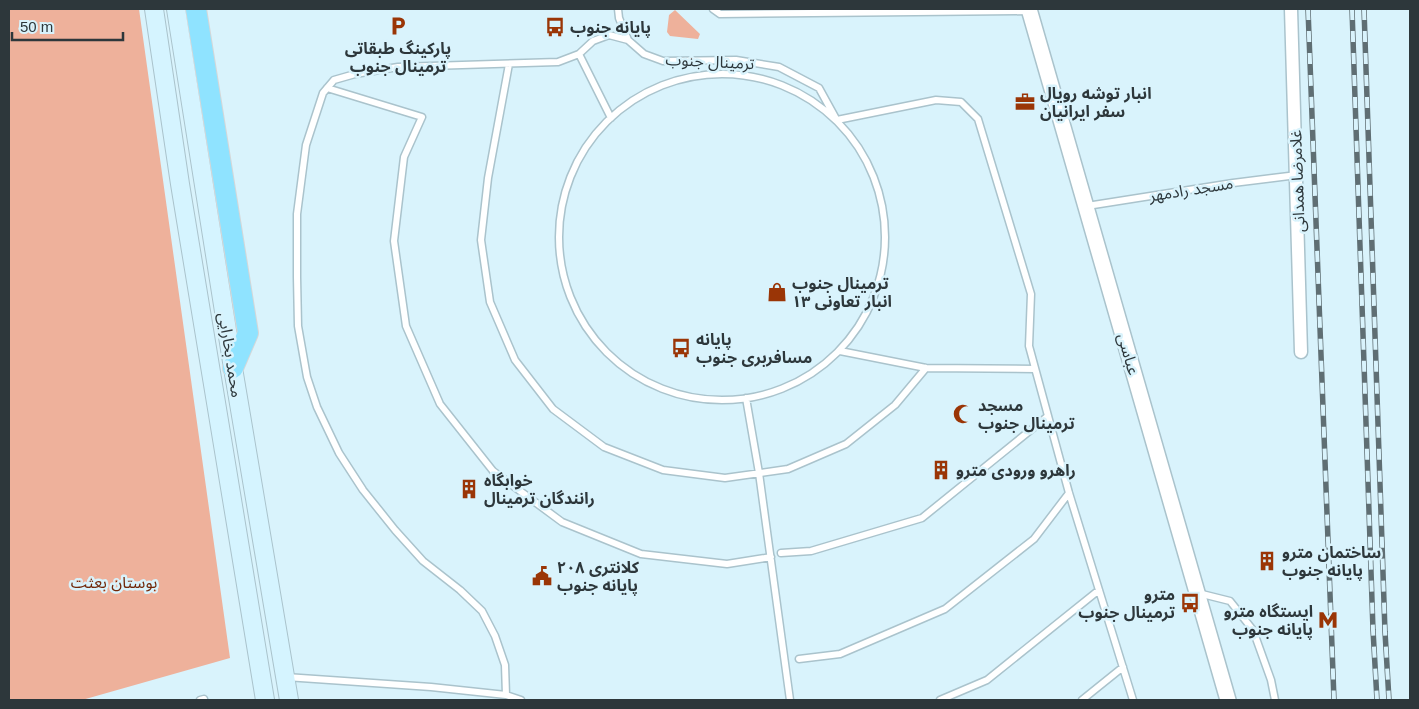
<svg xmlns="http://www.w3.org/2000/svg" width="1419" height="709" font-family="Helvetica,'Noto Sans Arabic',sans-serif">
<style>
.green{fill:#eeb19b}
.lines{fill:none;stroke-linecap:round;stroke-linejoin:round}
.service-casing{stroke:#aac3cc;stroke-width:9}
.minor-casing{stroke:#aac3cc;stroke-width:15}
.tertiary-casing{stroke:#aac3cc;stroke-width:18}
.secondary-casing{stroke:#aac3cc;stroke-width:20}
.trunk-casing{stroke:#d5d7d8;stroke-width:22}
.service{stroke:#fff;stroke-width:6}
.minor{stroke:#fff;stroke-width:12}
.tertiary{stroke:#fff;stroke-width:15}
.secondary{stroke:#d5f4ff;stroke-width:18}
.trunk{stroke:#8fe3ff;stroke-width:20}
.rail-casing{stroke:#5f6e73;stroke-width:5.5}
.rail{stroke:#d9f3fc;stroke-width:4;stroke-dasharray:11;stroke-linecap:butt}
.labels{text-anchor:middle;stroke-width:5;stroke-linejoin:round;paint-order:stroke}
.poi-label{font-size:16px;font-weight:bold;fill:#2d373b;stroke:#d9f3fc;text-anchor:start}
.street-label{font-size:16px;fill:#2d373b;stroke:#d9f3fc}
.park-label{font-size:16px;fill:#712708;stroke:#d9f3fc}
</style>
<rect width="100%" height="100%" fill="#d9f3fc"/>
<!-- green -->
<path class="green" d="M9,9H139L230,658L82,700H9Z
M675,10L700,34L698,39L670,36L667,32L669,15Z"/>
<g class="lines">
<defs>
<path id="service" d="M618,9L619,18L628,40L644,54L663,61L736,60L779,67L819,88L835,117
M713,9L720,14L1029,11
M579,54L611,118
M509,64L488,178L481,240L490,302L515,360L553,409L604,447L663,470L725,478L788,469L846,444L895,405L926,368
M559 237a163 163 0 1 1 326 0a163 163 0 1 1-326 0Z
M327,88L422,117L404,157L394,241L406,326L440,404L493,471L562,522L641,554L727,564L771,557
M837,120L936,100L961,102L978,119L1031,294L1029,346L1069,493L1133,700
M1087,206L1233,183L1297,175
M840,351L926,368L1035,369
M746,398L759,473L790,700
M781,553L811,551L922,518L1048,416
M1198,593L1230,601L1253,630L1271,680L1275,700
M799,659L840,654L945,609L1034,539L1069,493
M286,677L431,687L506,695L521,700
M506,695L505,665L495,636L482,611L460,590L423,561L395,530L363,490L339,453L317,407L307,377L298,326L297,277V214L306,145L323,93L334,80L355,74L398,67L558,62L579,54L593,41L609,35L628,40
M200,700L204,699V700
M940,700L987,680L1099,590
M1082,700L1123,667"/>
<path id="minor" d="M1291,9L1301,352"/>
<path id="tertiary" d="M1029,9L1228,700"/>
<path id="secondary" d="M154,9L180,184L265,700
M176,9L233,368L289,700"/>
<path id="trunk" d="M196,9L248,333L233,368"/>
</defs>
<!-- service casing -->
<use href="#service" class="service-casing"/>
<!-- minor casing -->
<use href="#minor" class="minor-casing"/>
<!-- tertiary casing -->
<use href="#tertiary" class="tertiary-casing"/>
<!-- secondary casing -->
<use href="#secondary" class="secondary-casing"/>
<!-- trunk casing -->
<use href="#trunk" class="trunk-casing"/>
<!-- service -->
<use href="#service" class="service"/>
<!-- minor -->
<use href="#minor" class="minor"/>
<!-- tertiary -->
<use href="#tertiary" class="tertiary"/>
<!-- secondary -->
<use href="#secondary" class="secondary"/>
<!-- trunk -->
<use href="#trunk" class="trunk"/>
<defs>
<path id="rail" d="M1308,9L1334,700
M1352,9L1373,630L1377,700
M1364,9L1385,632L1389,700"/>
</defs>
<!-- rail casing -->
<use href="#rail" class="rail-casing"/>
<!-- rail -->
<use href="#rail" class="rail"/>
</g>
<!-- icons -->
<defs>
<symbol id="parking-bare" viewBox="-9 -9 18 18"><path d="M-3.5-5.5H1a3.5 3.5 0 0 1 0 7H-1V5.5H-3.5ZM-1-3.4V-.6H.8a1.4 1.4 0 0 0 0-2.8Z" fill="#9a3506" stroke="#d9f3fc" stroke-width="2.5" paint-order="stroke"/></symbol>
<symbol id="bus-bare" viewBox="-9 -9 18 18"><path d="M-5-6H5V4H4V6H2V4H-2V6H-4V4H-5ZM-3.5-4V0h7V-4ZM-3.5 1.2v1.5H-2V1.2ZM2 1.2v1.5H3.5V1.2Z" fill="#9a3506" stroke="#d9f3fc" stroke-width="2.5" paint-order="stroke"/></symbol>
<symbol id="office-bare" viewBox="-9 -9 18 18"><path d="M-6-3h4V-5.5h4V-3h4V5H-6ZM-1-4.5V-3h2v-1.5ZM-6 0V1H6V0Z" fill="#9a3506" stroke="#d9f3fc" stroke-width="2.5" paint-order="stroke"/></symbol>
<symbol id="shop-bare" viewBox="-9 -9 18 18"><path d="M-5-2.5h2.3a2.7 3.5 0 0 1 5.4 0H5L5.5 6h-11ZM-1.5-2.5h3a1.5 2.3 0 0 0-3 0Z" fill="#9a3506" stroke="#d9f3fc" stroke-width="2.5" paint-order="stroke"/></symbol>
<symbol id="mosque-bare" viewBox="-9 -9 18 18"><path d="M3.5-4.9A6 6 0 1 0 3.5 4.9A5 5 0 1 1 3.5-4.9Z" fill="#9a3506" stroke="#d9f3fc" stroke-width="2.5" paint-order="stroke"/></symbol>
<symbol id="building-bare" viewBox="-9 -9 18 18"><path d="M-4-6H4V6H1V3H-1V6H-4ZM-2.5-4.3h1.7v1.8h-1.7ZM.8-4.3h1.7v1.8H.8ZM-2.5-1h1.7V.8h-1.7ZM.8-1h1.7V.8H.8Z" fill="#9a3506" stroke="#d9f3fc" stroke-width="2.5" paint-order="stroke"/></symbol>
<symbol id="civic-bare" viewBox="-9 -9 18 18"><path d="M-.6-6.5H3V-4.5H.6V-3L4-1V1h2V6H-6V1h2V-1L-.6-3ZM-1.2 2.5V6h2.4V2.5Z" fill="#9a3506" stroke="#d9f3fc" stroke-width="2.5" paint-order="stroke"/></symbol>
<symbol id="metro-bare" viewBox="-9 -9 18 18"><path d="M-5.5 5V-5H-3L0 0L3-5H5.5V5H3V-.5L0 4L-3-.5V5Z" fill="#9a3506" stroke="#d9f3fc" stroke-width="2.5" paint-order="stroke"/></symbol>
</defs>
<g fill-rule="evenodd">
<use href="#parking-bare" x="384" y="12" width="28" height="28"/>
<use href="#bus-bare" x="541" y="13" width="28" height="28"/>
<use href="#office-bare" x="1011" y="88" width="28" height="28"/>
<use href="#shop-bare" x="763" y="278" width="28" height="28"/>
<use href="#bus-bare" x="667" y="334" width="28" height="28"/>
<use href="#mosque-bare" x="949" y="400" width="28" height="28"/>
<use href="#building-bare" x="927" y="456" width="28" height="28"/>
<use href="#building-bare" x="455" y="475" width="28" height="28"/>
<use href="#building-bare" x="1253" y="547" width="28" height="28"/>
<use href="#civic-bare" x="528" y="562" width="28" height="28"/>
<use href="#bus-bare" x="1176" y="589" width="28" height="28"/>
<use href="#metro-bare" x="1314" y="606" width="28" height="28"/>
</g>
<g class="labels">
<!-- poi labels -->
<g class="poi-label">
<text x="570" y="33">پایانه جنوب</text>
<text x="398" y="54" text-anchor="middle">پارکینگ طبقاتی<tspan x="398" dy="18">ترمینال جنوب</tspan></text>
<text x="1040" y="99">انبار توشه رویال<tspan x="1040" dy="18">سفر ایرانیان</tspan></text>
<text x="792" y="289">ترمینال جنوب<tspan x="792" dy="18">انبار تعاونی ۱۳</tspan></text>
<text x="696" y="345">پایانه<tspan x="696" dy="18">مسافربری جنوب</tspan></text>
<text x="978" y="411">مسجد<tspan x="978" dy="18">ترمینال جنوب</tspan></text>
<text x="956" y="476">راهرو ورودی مترو</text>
<text x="484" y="486">خوابگاه<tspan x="484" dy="18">رانندگان ترمینال</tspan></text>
<text x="1282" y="558">ساختمان مترو<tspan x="1282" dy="18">پایانه جنوب</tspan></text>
<text x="557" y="573">کلانتری ۲۰۸<tspan x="557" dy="18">پایانه جنوب</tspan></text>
<text x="1175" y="600" text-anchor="end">مترو<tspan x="1175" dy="18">ترمینال جنوب</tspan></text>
<text x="1313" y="617" text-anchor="end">ایستگاه مترو<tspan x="1313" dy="18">پایانه جنوب</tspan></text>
</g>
<!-- street labels -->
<g class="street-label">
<text transform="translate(710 61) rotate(3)" y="6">ترمینال جنوب</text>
<text transform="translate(1297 181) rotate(-92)" y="6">غلامرضا همدانی</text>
<text transform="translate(1191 189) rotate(-9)" y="6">مسجد رادمهر</text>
<text transform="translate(1129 354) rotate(74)" y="6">عباسی</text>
<text transform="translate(231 355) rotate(81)" y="6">محمد بخارایی</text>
</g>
<!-- park labels -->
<g class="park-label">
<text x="114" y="588">بوستان بعثت</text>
</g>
</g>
<!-- border -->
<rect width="1419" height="709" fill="none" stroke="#2d373b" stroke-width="20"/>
<!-- scale -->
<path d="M12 32v8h111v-8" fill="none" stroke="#2d373b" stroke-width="2.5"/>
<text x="20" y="32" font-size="15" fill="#2d373b" stroke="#d9f3fc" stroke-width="4" paint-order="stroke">50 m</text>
</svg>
